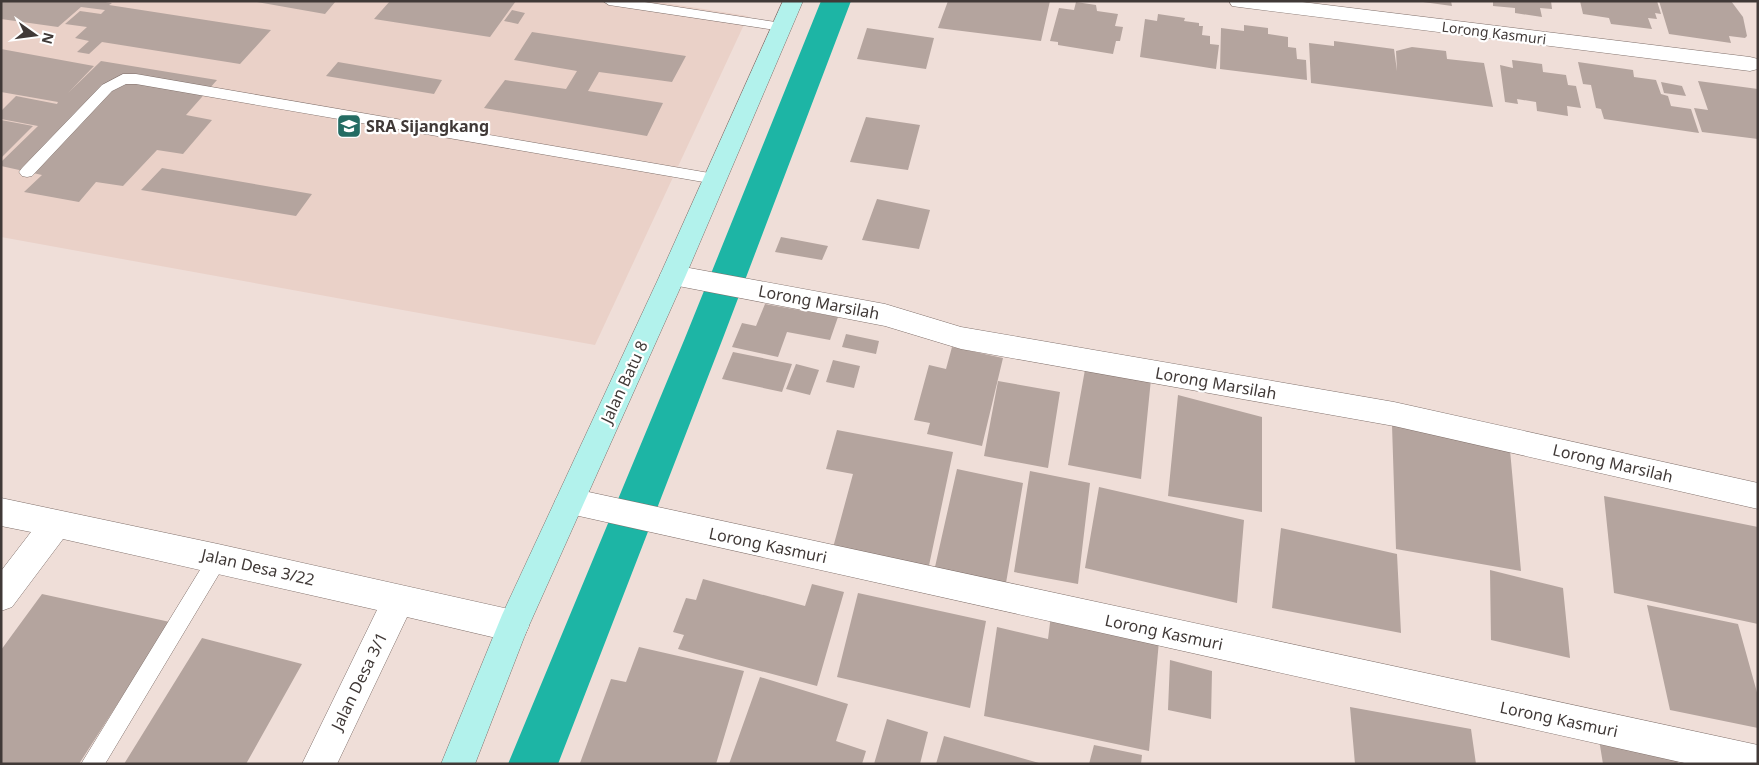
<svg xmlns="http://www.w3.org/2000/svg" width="1759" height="765" font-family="'Noto Sans',sans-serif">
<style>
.built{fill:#ead1c8}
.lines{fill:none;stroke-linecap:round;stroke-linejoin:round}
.canal{fill:#1db5a5;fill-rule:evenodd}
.building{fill:#b4a49e}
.lane-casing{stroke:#81716c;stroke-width:1}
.street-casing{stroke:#81716c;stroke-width:1}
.secondary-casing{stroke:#81716c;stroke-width:1}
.lane{fill:#fff;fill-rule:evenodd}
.street{fill:#fff;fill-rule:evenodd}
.secondary{fill:#b2f2ec;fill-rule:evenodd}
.labels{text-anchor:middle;stroke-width:4.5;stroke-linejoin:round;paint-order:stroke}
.far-street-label{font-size:14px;fill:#403937;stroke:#fff}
.poi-label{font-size:16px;font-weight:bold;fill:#403937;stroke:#fff;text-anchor:start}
.street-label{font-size:16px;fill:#403937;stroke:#fff}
</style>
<rect width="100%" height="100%" fill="#efded8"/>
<!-- built -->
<path class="built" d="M1,1H653L748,16L595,345L1,237Z"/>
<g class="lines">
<!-- canal -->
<path class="canal" d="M821,1H851L723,338L558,764H508L685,338Z"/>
</g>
<!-- building -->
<path class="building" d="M1,1H99L112,3L109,5L271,30L240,64L102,42L89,54L77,52L89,41L75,38L87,27L65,24L80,11L101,14L105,10L81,7L58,27L1,19Z
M251,1H336L325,14Z
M390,1H516L490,37L374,19Z
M948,1H1050L1041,41L938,28Z
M1423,1H1451L1452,6L1423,2Z
M1493,1H1551L1552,9L1540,8L1542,17L1515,13V8L1493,6Z
M1580,1H1657L1661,14L1655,13L1657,19L1648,18L1652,29L1611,24L1609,18L1583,14Z
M1659,1H1731L1743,17L1747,36L1745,38L1729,36L1731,43L1669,34Z
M1076,2L1096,5L1097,11L1118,14L1115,26L1123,27L1120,41H1116L1113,54L1058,45V42L1050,41L1059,8L1074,10Z
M512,10L525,13L518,24L504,21Z
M1158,14L1185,18L1184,21L1199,23V26H1203L1202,35L1210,36V44L1219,45L1216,69L1140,57L1145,19L1157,21Z
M1244,25L1268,28V34L1288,37V47L1296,48L1297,59L1306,60L1307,80L1220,69L1221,28L1244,31Z
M867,28L934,38L926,69L857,59Z
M532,32L686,56L672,82L599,72L588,91L663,103L647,136L484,108L505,80L566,89L577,71L514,60Z
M1334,41L1394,49L1397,71L1396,51L1412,47L1446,51L1447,59L1484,63L1493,107L1311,83L1309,43L1334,46Z
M1,49L94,66L68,93L101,61L217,80L186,115L212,120L183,154L157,150L123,186L96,182L79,202L24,192L42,175L1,166V162L38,126L1,119V111L16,96L57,104L58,102L1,92Z
M1512,60L1542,64L1543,72L1566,75L1568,85L1576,86L1581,108L1567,106L1568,116L1537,111L1536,102L1517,99L1518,104L1505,102L1500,65L1513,68Z
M338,62L442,80L434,94L326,76Z
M1578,62L1633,70L1634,77L1656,80L1661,94L1668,96L1671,106L1691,109L1699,133L1604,119L1601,109L1596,108L1591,85L1583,84Z
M1698,81L1758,89V139L1702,132L1694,108L1708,110Z
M1661,82L1682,86L1686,96L1664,93Z
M866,117L920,125L908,170L850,162Z
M1,120L33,126L1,158Z
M162,168L312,194L296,216L141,190Z
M877,199L930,210L919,249L862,240Z
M781,237L828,246L822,260L775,252Z
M765,304L838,317L830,340L787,332L778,357L732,347L742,323L756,326Z
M846,334L879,341L876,354L842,347Z
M952,347L1003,358L982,446L927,434L930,423L914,420L929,365L946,369Z
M733,352L792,364L782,392L722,379Z
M833,360L860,366L854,388L826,382Z
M796,364L819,370L810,395L786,389Z
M1086,364L1151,379L1141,479L1068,465Z
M998,381L1060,392L1048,468L984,456Z
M1178,395L1262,417V512L1168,496Z
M1392,425L1510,450L1521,571L1396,549Z
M837,430L953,452L927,575L831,555L853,474L826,469Z
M957,469L1023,483L1006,583L935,567Z
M1030,471L1090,483L1078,584L1014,572Z
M1099,487L1244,520L1237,603L1085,568Z
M1604,496L1758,527V624L1614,593Z
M1281,528L1397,554L1401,633L1272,608Z
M1490,570L1563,588L1570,658L1491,640Z
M703,579L805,606L812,584L844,592L817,686L678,649L684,635L673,632L686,598L696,600Z
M858,593L986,621L970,708L837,677Z
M42,594L170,622L79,764H1V650Z
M1647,605L1738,624L1758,696V728L1670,710Z
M1051,615L1159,641L1149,751L984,716L997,627L1048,639Z
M202,638L302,664L246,764H124Z
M639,647L744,671L716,764L580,763L611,679L626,682Z
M1170,660L1212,671L1211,719L1168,710Z
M760,677L848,704L836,741L866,751L862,764H729Z
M1350,707L1471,729L1476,764H1355Z
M887,719L928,732L920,764H874Z
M1597,727L1674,744L1678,764H1603Z
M944,736L1039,763V764H936Z
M1094,745L1142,755L1141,764H1089Z"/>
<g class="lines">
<defs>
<path id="lane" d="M603,1H638L782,23L789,27L782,31L609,5Z
M123,74H136L715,174L720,175L723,179L720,183L715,184L136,84H126L112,91L32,176L27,177L22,176L19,172L22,168L102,85Z
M218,549L225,552L228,558L225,564L105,764H81L211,552Z"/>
<path id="street" d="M1229,1H1294L1750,57L1758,59V69L1750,71L1239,7L1232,6Z
M673,265L885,304L961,327L1394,402L1758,483V509L1394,426L961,349L885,326L673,285L664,282L660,275L664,268Z
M570,488L1758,745V764H1689L570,514L560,510L555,501L560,492Z
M1,498L218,544L513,610L524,615L529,626L524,637L513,642L407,617L337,764H302L377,610L63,539L12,607L1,611V571L31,532L1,526Z"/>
<path id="secondary" d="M783,1H803L686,275L527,630L475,764H441L502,615L660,275Z"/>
</defs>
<!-- lane casing -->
<use href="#lane" class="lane-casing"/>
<!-- street casing -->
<use href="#street" class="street-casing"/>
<!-- secondary casing -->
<use href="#secondary" class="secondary-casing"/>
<!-- lane -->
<use href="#lane" class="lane"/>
<!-- street -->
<use href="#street" class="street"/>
<!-- secondary -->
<use href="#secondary" class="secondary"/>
</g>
<!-- icons -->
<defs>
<symbol id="school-square" viewBox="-11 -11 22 22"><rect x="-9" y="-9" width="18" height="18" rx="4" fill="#246c63" stroke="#fff"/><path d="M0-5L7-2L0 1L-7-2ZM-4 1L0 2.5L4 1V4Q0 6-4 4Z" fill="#fff"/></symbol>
</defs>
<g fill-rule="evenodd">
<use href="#school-square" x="335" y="112" width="28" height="28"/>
</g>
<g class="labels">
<!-- far-street labels -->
<g class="far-street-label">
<text transform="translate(1494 33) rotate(7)" y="5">Lorong Kasmuri</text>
</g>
<!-- poi labels -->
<g class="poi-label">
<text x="366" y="132">SRA Sijangkang</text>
</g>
<!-- street labels -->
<g class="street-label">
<text transform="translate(819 302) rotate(11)" y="6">Lorong Marsilah</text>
<text transform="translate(624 382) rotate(-65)" y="6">Jalan Batu 8</text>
<text transform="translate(1216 383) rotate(10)" y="6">Lorong Marsilah</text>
<text transform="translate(1613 463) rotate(13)" y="6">Lorong Marsilah</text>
<text transform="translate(768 545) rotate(12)" y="6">Lorong Kasmuri</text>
<text transform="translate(258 567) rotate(13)" y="6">Jalan Desa 3/22</text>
<text transform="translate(1164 632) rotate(12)" y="6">Lorong Kasmuri</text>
<text transform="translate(359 681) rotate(-64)" y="6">Jalan Desa 3/1</text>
<text transform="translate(1559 719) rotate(12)" y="6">Lorong Kasmuri</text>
</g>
</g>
<!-- border -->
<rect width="1759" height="765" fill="none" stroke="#403937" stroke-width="5"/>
<!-- north arrow -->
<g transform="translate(35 35) rotate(104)" stroke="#ffffff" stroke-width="4" paint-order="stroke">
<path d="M0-4L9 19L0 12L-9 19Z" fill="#403937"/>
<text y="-8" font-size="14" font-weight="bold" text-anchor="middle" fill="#403937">N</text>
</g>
</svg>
